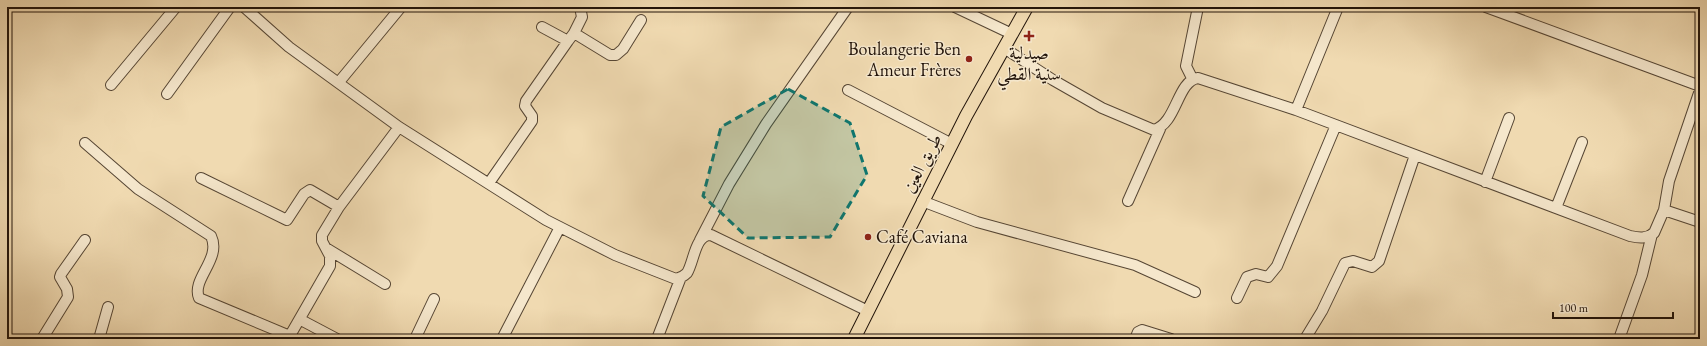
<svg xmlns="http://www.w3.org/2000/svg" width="1707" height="346" font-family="'EB Garamond',Amiri,serif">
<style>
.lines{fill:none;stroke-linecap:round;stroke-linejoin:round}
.minor-casing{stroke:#564634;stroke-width:12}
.major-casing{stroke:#22140a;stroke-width:14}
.minor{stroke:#f5e7cc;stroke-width:10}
.major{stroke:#f0dab1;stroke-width:12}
.marked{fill:#0f766e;fill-opacity:0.2;stroke:#0f766e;stroke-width:3;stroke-dasharray:8 5;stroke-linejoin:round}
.poi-dot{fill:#8f2418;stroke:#f5e7cc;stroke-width:1.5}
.labels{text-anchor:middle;stroke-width:3;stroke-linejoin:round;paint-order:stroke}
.poi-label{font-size:18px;fill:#22140a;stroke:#f5e7cc;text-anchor:end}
.street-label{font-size:18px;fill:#22140a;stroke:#f5e7cc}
</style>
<rect width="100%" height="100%" fill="#f0dab1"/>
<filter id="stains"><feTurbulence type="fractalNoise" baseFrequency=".005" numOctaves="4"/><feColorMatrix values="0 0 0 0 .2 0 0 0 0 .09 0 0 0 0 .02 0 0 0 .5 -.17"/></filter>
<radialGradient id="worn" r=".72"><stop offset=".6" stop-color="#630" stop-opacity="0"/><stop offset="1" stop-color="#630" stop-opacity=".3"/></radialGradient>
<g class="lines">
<defs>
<path id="minor" d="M244,7L289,47L399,127L546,220L615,255L676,279C680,278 684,276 687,273C694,262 695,234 711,235L868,311
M955,7L1012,34
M1486,7L1700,86
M574,33L582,17L580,7
M568,41L574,33L610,55H616L623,49L641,20
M1004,48L1053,80L1102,108L1154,130C1177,123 1177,81 1198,78L1296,110L1630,236C1639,238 1646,239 1654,233L1664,210L1700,222
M1192,78L1186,66L1198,7
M339,82L401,7
M111,85L176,7
M848,90L952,144
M167,94L230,7
M1296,110L1338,7
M85,143L138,189L211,236C222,259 191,279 199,298L290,336
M201,178L287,220L304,194L310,190L339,207
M1485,182L1509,118
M489,183L532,121V116L525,106L526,101L568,41L542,27
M922,201L977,222L1135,265L1195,292
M1128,201L1160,129
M1556,208L1582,142
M1664,210L1669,181L1700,90
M700,240L729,184L766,124L848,7
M326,248L385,284
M1237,298L1247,277L1256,274L1268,277L1277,266L1336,125
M301,320L337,339
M42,339L68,297L67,289L60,277L61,274L85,240
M99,339L108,307
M288,339L330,266V256L322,241V235L339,207L399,127
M415,339L434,299
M502,339L560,227
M657,339L681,277
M1135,339L1138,332L1142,330L1171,339
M1305,339L1322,311L1345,263L1353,261L1372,267L1379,261L1415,155
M1619,339L1642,275L1652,234"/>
<path id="major" d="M854,339L966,116L1027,7"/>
</defs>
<!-- minor casing -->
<use href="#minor" class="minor-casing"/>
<!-- major casing -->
<use href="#major" class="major-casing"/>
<!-- minor -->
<use href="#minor" class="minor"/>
<!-- major -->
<use href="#major" class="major"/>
</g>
<!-- marked area -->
<path class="marked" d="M788,89L850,123L867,175L830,237L748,238L703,196L721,127Z"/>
<!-- markers -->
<g class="poi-dot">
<path d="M1027 30h4v4h4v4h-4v4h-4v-4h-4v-4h4z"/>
<circle cx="969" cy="59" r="4"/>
<circle cx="868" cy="237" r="4"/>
</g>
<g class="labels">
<!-- poi labels -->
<g class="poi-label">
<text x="961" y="55">Boulangerie Ben<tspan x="961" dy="21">Ameur Frères</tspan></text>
<text x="1029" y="59" text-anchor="middle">صيدلية<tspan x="1029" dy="21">سنية القطي</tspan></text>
<text x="876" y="243" text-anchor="start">Café Caviana</text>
</g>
<!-- street labels -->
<g class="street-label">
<text transform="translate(922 163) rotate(-62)" y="6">طريق العين</text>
</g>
</g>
<!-- margin -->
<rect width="1707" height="346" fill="none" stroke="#f0dab1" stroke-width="24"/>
<rect x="8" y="8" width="1691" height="330" fill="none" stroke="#22140a" stroke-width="2"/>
<rect x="12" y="12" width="1683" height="322" fill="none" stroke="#22140a"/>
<!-- scale -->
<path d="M1553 312v6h120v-6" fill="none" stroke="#22140a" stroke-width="2"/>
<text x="1559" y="312" font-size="12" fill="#22140a" stroke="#f5e7cc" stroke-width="3" paint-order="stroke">100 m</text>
<rect width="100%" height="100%" filter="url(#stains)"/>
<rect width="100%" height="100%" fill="url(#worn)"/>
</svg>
